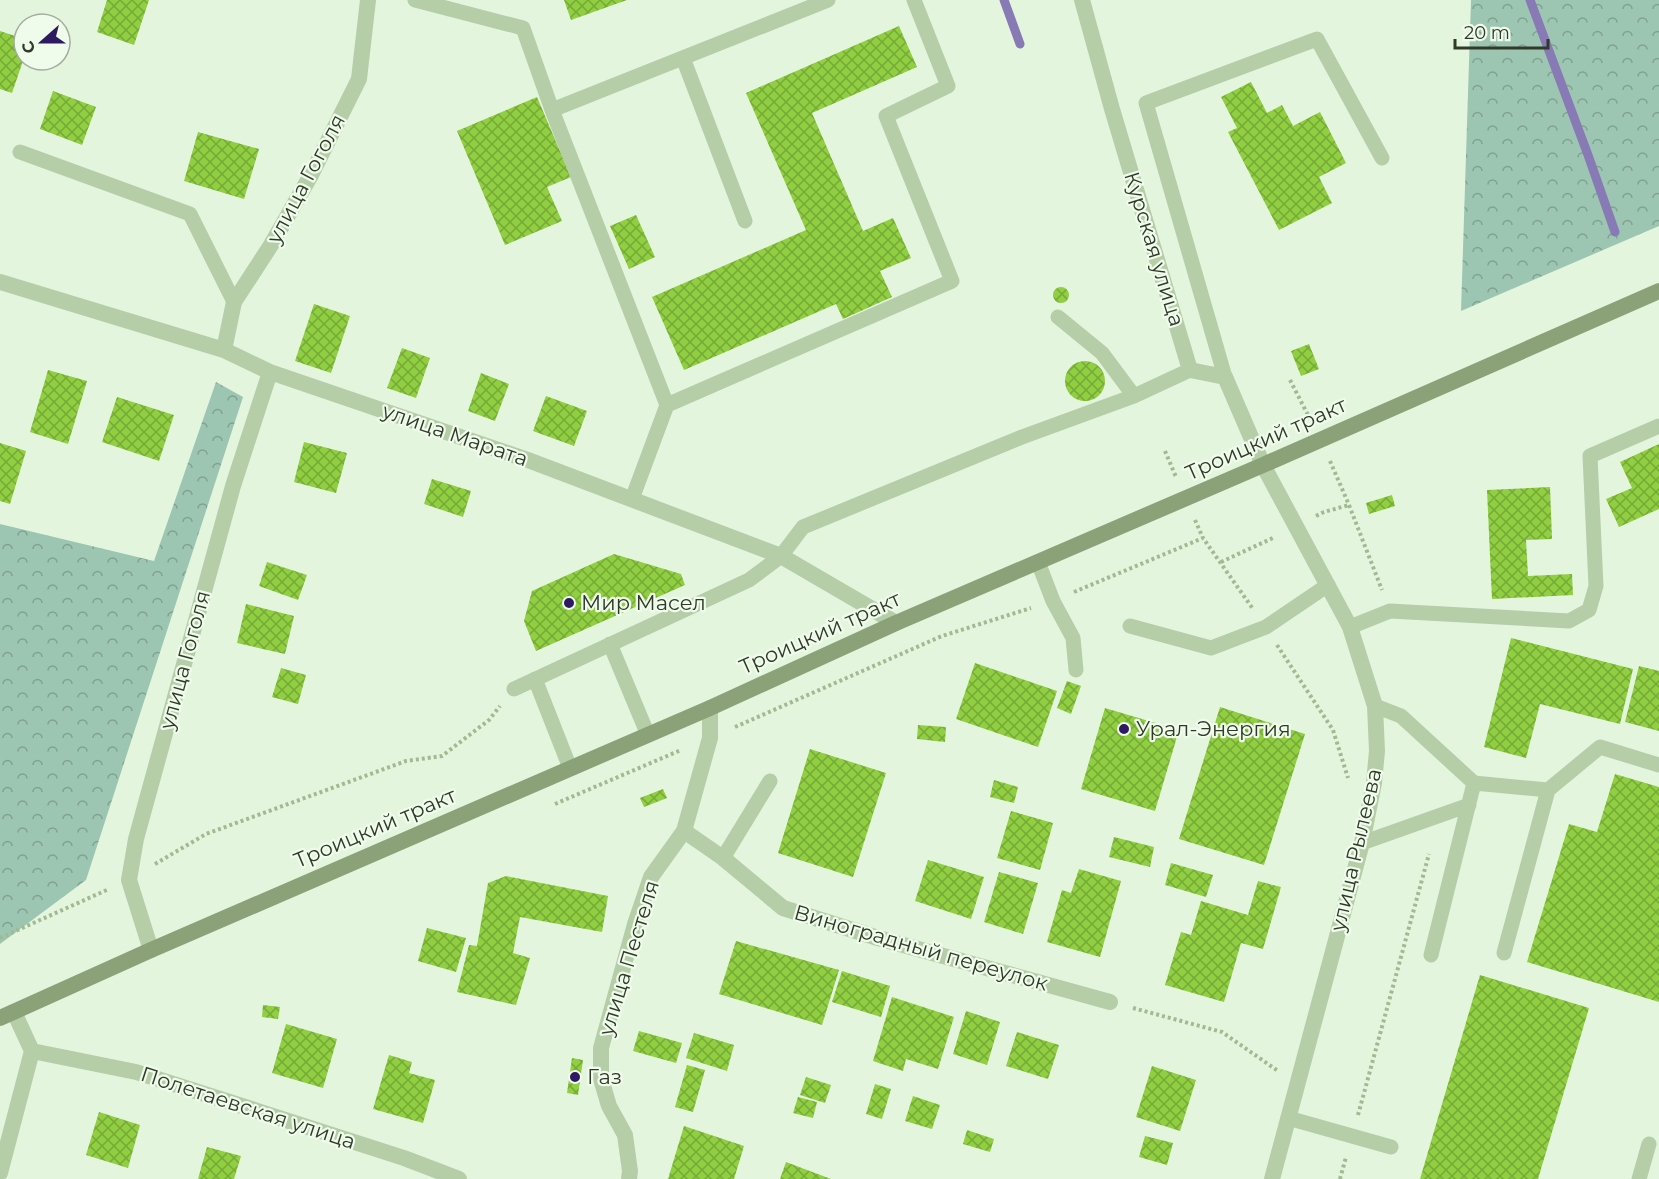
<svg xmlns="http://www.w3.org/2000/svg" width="1659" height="1179" font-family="Montserrat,sans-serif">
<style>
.forest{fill:url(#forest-crowns)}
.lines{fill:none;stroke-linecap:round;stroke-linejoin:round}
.stream{stroke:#887ab4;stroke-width:9}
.building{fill:url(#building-cross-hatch)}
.path{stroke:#a1ba92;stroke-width:4;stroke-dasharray:3 3;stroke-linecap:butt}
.service{stroke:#b5cea8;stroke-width:15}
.minor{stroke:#b5cea8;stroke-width:16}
.tertiary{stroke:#b5cea8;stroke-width:16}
.secondary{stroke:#8ba279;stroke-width:16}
.poi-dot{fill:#2d1a60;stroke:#effbeb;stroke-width:2}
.labels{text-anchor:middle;stroke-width:4.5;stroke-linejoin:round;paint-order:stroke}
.street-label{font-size:21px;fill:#313a29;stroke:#effbeb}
.poi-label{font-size:21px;fill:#313a29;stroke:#effbeb;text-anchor:start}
</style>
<defs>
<pattern id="forest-crowns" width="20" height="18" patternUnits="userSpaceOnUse" patternTransform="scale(1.5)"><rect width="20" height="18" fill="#9cc5b2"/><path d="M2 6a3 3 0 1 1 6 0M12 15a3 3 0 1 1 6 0" fill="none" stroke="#80a191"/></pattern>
<pattern id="building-cross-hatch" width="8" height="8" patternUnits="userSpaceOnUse" patternTransform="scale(1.5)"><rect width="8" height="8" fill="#90cf41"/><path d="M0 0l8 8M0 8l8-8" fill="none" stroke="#76a936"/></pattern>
</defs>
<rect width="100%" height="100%" fill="#e4f5de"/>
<!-- forest -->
<path class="forest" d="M1471,0H1659V226L1461,311Z
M216,382L243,397L86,880L0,944V524L154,561Z"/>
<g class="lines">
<!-- stream -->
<path class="stream" d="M1004,0L1020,44
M1530,0L1588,155L1615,232"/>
</g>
<!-- building -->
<path class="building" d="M107,0H149L134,45L97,32Z
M564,0H627L571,20Z
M899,26L917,67L812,113L863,231L893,218L911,258L880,271L892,297L843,319L836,304L684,370L652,297L806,230L746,93Z
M0,31L24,39V58L12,93L0,89Z
M1251,82L1267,113L1282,105L1293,126L1320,112L1346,163L1319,177L1332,203L1279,230L1228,132L1237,128L1221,97Z
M53,91L96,107L82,145L40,129Z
M537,97L571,177L547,187L562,221L505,245L457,131Z
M198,132L259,149L244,199L184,181Z
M636,215L655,257L629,269L610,226Z
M1053 295a8 8 0 1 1 16 0a8 8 0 1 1-16 0Z
M314,304L350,316L331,373L295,361Z
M1309,344L1319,369L1301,376L1291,351Z
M402,348L430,358L416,398L387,388Z
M1065 381a20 20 0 1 1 40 0a20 20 0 1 1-40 0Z
M48,370L87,381L68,444L30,432Z
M481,373L509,384L495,421L468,411Z
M546,396L587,411L574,446L533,431Z
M117,397L174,415L159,461L102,442Z
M304,442L347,453L336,493L294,482Z
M0,443L26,451L10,504L0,501Z
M1659,444V509L1619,527L1606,499L1632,488L1620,462Z
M432,479L471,491L463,517L424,504Z
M1550,487L1552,539L1526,540L1528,576L1572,574L1573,595L1492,599L1487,490Z
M1392,495L1395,506L1369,514L1366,503Z
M614,554L681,574L685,585L536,651L524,621L532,591Z
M267,562L307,575L298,600L259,586Z
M246,604L294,616L285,654L237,643Z
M1511,638L1633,669L1620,724L1540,704L1526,758L1484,747Z
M975,663L1057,691L1038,747L956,719Z
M1639,666L1659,671V731L1625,722Z
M281,668L306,675L298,704L272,697Z
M1067,681L1081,686L1071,714L1057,708Z
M1220,707L1305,734L1264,865L1179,839Z
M1105,708L1179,730L1155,811L1081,789Z
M918,725L946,727L945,742L917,739Z
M810,749L886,773L853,877L778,853Z
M1615,774L1659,787V1002L1527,962L1569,824L1597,832Z
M994,780L1018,787L1014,803L990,797Z
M663,789L667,798L644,807L640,798Z
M1011,811L1053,823L1040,870L997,858Z
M1114,837L1154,847L1150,867L1109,857Z
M928,860L984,877L971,919L915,901Z
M1171,863L1213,875L1206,897L1165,885Z
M1079,869L1121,881L1100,957L1047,942L1062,890L1071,893Z
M999,872L1038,883L1023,934L984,922Z
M506,876L608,896L602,932L520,917L513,953L530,958L516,1005L457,992L469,945L477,946L488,883Z
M1258,881L1281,887L1263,949L1241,943L1224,1002L1165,985L1181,932L1191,935L1201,901L1248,915Z
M427,928L466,938L456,972L418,961Z
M736,941L839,970L822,1025L719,994Z
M842,971L890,986L881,1017L832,1002Z
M1480,975L1589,1008L1538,1179H1420Z
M892,997L954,1017L938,1069L906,1059L903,1071L873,1061Z
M263,1005L280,1007L278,1019L262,1017Z
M966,1011L1000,1022L987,1065L953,1054Z
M286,1024L337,1039L323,1088L272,1073Z
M639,1031L682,1043L676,1063L633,1051Z
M1017,1032L1059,1045L1048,1079L1006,1066Z
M694,1033L734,1045L727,1071L686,1058Z
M389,1055L412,1062L409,1073L435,1080L423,1123L373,1109Z
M572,1058L583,1060L578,1095L567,1093Z
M687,1065L705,1070L693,1112L675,1107Z
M1152,1066L1196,1080L1180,1131L1136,1117Z
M806,1077L831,1085L825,1103L800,1095Z
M875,1084L891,1089L882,1119L866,1114Z
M913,1096L940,1105L932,1129L905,1121Z
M798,1097L817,1102L813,1118L793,1113Z
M99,1112L140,1125L128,1168L86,1155Z
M684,1126L744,1146L734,1179H668Z
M967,1130L994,1139L990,1152L963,1144Z
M1145,1136L1173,1143L1167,1165L1139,1157Z
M207,1147L241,1156L234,1179H198Z
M786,1162L831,1179H780Z"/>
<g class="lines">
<!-- path -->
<path class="path" d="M1290,380L1310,419
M1165,451L1176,477
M1330,461L1349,505L1382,590
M1316,516L1324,512L1349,505
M1195,520L1203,538
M1221,562L1275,537
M1074,592L1203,538L1253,609
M1277,645L1333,730L1348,778
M735,727L942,636L1031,608
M555,804L681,750
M155,864L206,834L406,761L442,756L489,720L500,706
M0,938L109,889
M1133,1008L1222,1032L1278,1071
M1358,1115L1429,854
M1340,1179L1346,1157"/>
<!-- service -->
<path class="service" d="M415,0L523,28L552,110
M683,58L745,221
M20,152L190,214L234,302
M1058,317L1102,353L1134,396
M1225,377L1146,103L1317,39L1382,158
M667,405L552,110L828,0
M632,499L667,405L952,281L886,116L948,86L914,0
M1038,562L1053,601L1073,638L1076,670
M1130,626L1211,648L1266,627L1328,585
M1350,627L1390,611L1569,621L1589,610L1596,586L1590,456L1659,426
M610,644L648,735
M535,679L570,768
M514,689L749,580L781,556L803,527L1022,437L1134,396L1190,370
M1375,706L1401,716L1474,783L1548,790L1600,747L1659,765
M1362,843L1469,805
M723,858L770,781
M1504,953L1548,790
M1431,955L1474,783
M1288,1118L1391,1147
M1639,1179L1649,1144"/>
<!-- minor -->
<path class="minor" d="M1082,0L1112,109L1190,370L1225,377L1263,465
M0,282L224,350L270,372L528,460L781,556L896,623
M224,350L234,302L271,245L311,175L359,79L368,0
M684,831L723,858L783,908L878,938L1110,1002
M151,950L129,880L136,839L233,486L270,372
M32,1051L136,1072L404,1158L459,1179
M0,1173L32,1051L14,1012
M629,1179L630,1171L625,1135L609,1106L601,1079V1048L635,924L651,877L684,831L710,738V708"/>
<!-- tertiary -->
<path class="tertiary" d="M1263,465L1350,627L1375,706L1377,751L1374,783L1362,843L1272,1179"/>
<!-- secondary -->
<path class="secondary" d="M0,1018L151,950L710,708L896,623L1263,465L1659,291"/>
</g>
<!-- markers -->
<g class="poi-dot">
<circle cx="569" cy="603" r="6"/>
<circle cx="1124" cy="729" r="6"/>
<circle cx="575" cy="1077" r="6"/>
</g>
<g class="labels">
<!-- street labels -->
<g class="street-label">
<text transform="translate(306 179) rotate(-62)" y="7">улица Гоголя</text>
<text transform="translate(1154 249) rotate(73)" y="7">Курская улица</text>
<text transform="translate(455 435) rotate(19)" y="7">улица Марата</text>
<text transform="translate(1266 439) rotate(-24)" y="7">Троицкий тракт</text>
<text transform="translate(820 633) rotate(-24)" y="7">Троицкий тракт</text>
<text transform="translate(185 660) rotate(-75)" y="7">улица Гоголя</text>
<text transform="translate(375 828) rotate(-23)" y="7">Троицкий тракт</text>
<text transform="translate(1356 850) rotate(-77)" y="7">улица Рылеева</text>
<text transform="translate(921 948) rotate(16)" y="7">Виноградный переулок</text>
<text transform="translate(629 958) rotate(-73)" y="7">улица Пестеля</text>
<text transform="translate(248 1108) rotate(18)" y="7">Полетаевская улица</text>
</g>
<!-- poi labels -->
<g class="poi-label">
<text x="581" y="610">Мир Масел</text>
<text x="1136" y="736">Урал-Энергия</text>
<text x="587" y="1084">Газ</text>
</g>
</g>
<!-- north arrow -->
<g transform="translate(42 42) rotate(249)"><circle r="28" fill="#effbeb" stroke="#a3ae9d" stroke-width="1.5"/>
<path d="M0-4.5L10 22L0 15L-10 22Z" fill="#2d1a60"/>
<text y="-9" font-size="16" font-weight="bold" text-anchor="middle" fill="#313a29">С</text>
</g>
<!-- scale -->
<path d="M1455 39v9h93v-9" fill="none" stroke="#313a29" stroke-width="3"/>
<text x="1464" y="39" font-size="18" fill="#313a29" stroke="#effbeb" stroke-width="4.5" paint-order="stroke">20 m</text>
</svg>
